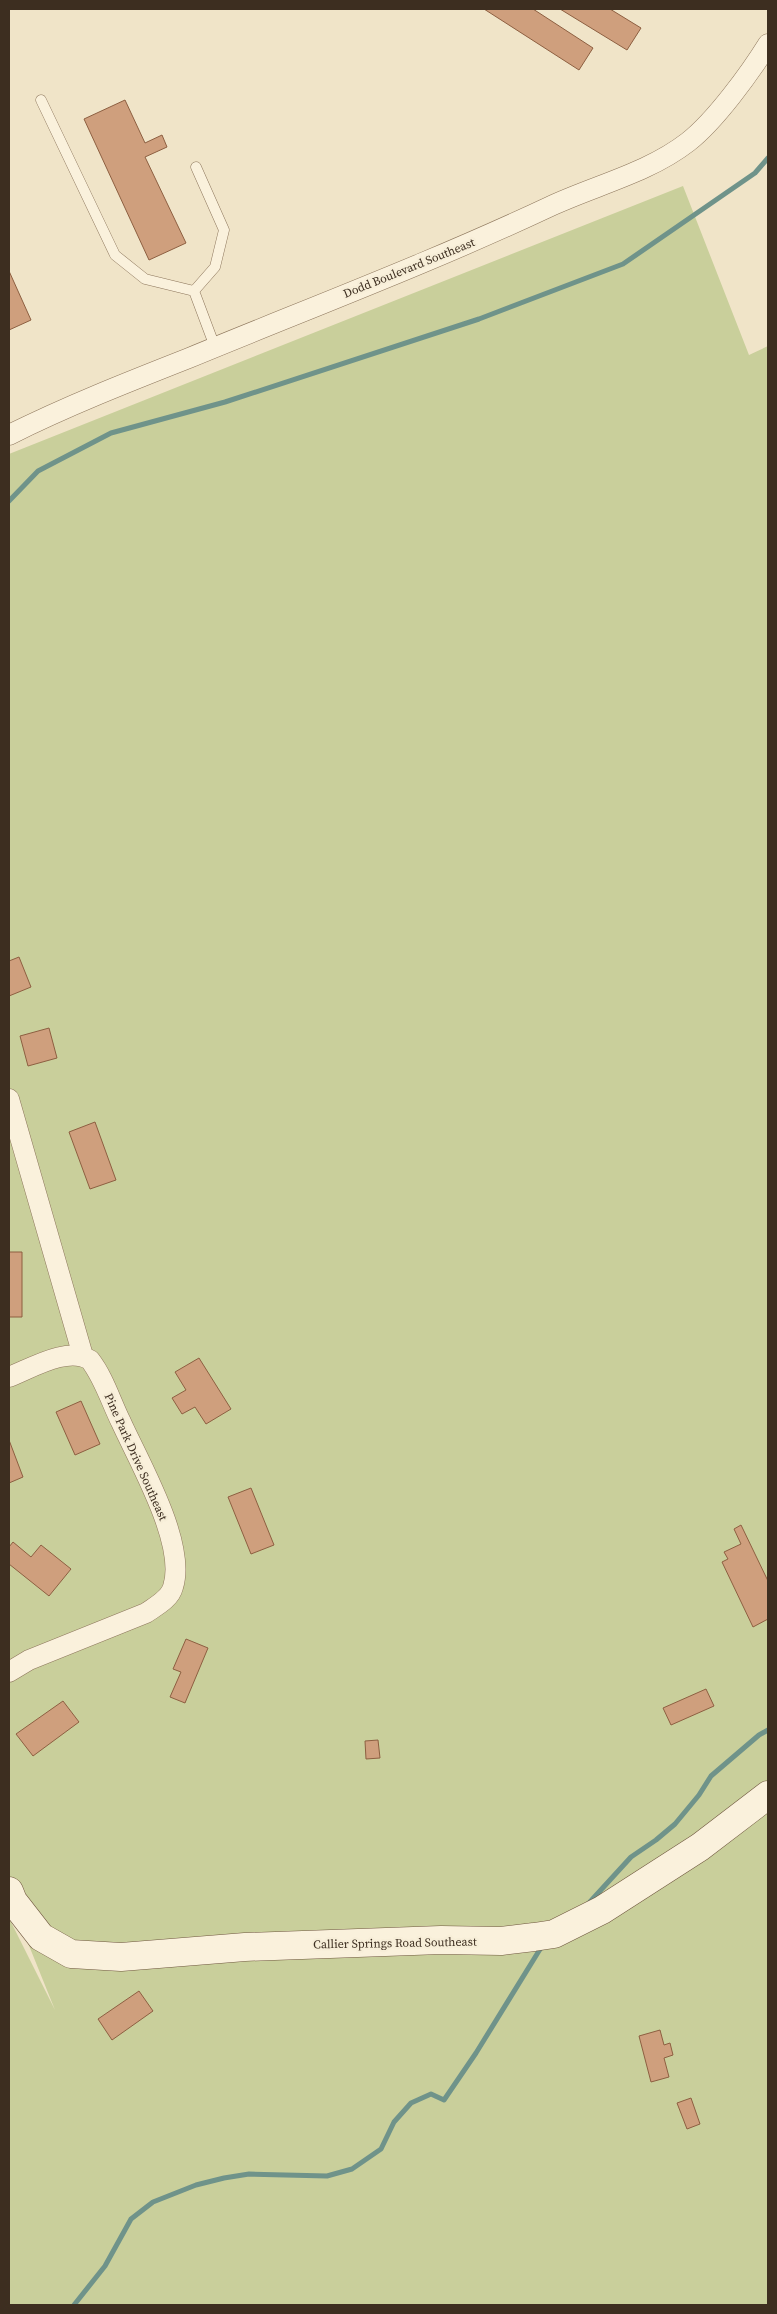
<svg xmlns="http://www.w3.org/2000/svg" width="777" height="2314" font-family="'Source Serif 4',serif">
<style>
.green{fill:#c9cf9b}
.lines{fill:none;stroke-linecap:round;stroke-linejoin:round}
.stream{stroke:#6f938a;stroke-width:5}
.building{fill:#cf9f7d;stroke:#8d5f41}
.lane-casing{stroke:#8d765c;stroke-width:11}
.street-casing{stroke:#8d765c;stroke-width:21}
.secondary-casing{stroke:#6f573f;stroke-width:29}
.lane{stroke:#faf1dc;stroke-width:10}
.street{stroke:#faf1dc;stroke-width:20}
.secondary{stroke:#faf1dc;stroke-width:28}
.labels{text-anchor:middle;stroke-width:4.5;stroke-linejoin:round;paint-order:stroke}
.street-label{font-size:12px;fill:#3d2e20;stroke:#f7eed8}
</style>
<rect width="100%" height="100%" fill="#f0e4c8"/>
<!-- green -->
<path class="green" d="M683,186L749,355L768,346V2305H9V1918L55,2010L9,1896V454Z"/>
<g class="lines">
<!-- stream -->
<path class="stream" d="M9,501L38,471L111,433L225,402L479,319L623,264L755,173L768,158
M588,1904L631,1857L656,1840L675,1824L699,1795L711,1776L759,1735L768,1730
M74,2305L105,2266L131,2219L153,2202L196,2185L224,2178L249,2174L327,2176L352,2169L381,2149L394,2122L411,2103L431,2094L444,2100L476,2053L542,1946"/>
</g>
<!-- building -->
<path class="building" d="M484,9H533L593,48L579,70Z
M560,9H610L641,28L627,50Z
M125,100L145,143L162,135L167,147L145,157L186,243L149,260L84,119Z
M9,271L31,320L9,330Z
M19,957L31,987L9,996V961Z
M49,1028L57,1058L28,1066L20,1036Z
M95,1122L116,1180L90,1189L69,1132Z
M9,1252H22V1317H9Z
M199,1358L231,1409L206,1424L195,1407L182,1414L172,1398L186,1390L175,1372Z
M81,1401L100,1444L75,1455L56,1412Z
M9,1440L23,1477L9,1483Z
M251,1488L274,1545L251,1554L228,1497Z
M741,1525L768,1581V1619L753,1627L722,1562L728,1559L724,1552L741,1544L734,1529Z
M13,1542L31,1557L41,1545L71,1569L49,1596L9,1564V1547Z
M186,1639L208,1648L185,1703L170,1697L181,1672L173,1669Z
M706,1689L714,1706L671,1725L663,1708Z
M63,1701L79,1722L33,1756L16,1734Z
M378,1740L380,1758L366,1759L365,1741Z
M139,1991L153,2011L112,2040L98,2019Z
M660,2030L664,2045L670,2043L673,2055L664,2058L669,2077L651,2082L639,2036Z
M691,2098L700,2124L687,2129L677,2103Z"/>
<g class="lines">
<defs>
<path id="lane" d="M41,100L115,255L145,279L194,291L215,347
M194,291L215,267L224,230L196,167"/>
<path id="street" d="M9,435C67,406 128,382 189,358C310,308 432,262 551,206C596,185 648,173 688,142C715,121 750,73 768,44
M9,1099L83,1356
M9,1377C32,1368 68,1346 90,1360C104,1378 111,1402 121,1422C139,1462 187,1544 173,1587C170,1599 156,1606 146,1613L29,1660L9,1672"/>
<path id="secondary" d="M9,1891L13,1901L41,1937L71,1954L121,1957L245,1947L441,1940L501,1941L534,1937L554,1934L602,1910L700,1847L768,1795"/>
</defs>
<!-- lane casing -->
<use href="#lane" class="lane-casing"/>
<!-- street casing -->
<use href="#street" class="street-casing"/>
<!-- secondary casing -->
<use href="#secondary" class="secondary-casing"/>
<!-- lane -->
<use href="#lane" class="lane"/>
<!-- street -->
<use href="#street" class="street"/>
<!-- secondary -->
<use href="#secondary" class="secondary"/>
</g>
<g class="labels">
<!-- street labels -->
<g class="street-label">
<text transform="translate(409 268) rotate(-22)" y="4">Dodd Boulevard Southeast</text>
<text transform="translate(136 1457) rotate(66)" y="4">Pine Park Drive Southeast</text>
<text transform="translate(395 1943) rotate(-1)" y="4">Callier Springs Road Southeast</text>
</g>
</g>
<!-- border -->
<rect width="777" height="2314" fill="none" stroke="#3d2e20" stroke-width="20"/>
</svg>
